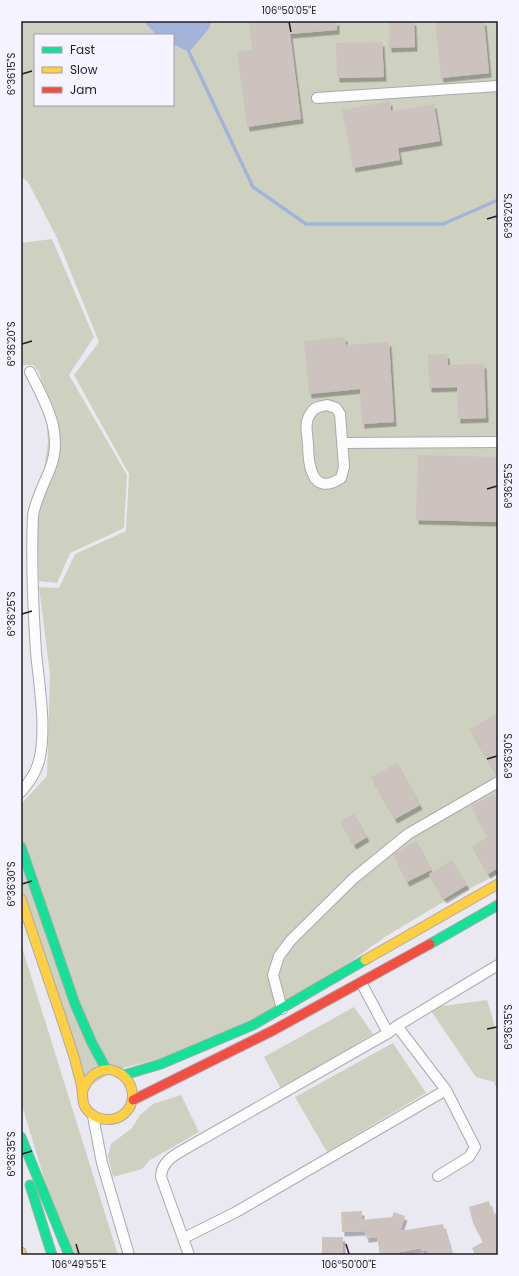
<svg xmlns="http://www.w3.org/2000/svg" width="519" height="1276" font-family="Poppins,sans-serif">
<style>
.green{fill:#ced0c0;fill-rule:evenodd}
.water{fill:#a2b4da}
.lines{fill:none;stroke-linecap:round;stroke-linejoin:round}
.stream{stroke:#a2b4da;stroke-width:3.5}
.building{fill:#cdc3be;filter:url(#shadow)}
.street-casing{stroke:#aaa9af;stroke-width:12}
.fast-casing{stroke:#aaa9af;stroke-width:11}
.slow-casing{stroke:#aaa9af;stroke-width:11}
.jam-casing{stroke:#aaa9af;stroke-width:11}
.street{stroke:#fcfcfd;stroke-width:10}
.fast{stroke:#16e098;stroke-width:9}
.slow{stroke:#ffcf43;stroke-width:9}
.jam{stroke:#f24e42;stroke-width:9}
.ticks{fill:none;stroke:#1e1e23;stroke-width:1.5}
.neatline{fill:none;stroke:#1e1e23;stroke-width:1.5}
.ticks-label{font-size:10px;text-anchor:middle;fill:#1e1e23}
</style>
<defs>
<filter id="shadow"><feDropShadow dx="2.5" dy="4.5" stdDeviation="0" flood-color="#0004"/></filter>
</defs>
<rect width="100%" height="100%" fill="#eae8f0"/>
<!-- green -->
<path class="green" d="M21,21H498V874L438,905L385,937L350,962L214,1045L115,1070L83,1090L21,895V804L47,776L50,674L39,587L59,588L75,554L126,531L129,474L74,375L99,342L57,238L28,182L21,176ZM35,35H173V105H35Z
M52,239L94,337L69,375L127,475L124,528L70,553L57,583L39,581L37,515L48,443L46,415L38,392C43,380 42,374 33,365H21V243Z
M21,944L118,1255H67L21,1102Z
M487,1000L498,1037V1092L494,1082L476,1077L429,1008Z
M354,1007L373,1034L281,1089L264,1057Z
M393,1043L426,1093L327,1152L295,1097Z
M181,1095L199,1132L150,1160L142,1169L113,1177L108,1156L111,1144L132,1128L140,1115L153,1104Z"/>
<!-- water -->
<path class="water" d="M143,21H212L208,30L189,52L173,44V35H157Z"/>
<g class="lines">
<!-- stream -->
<path class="stream" d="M189,52L253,187L306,224H443L498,200"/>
</g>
<!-- building -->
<path class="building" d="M249,21H337V30L290,34L301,119L247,127L237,52L252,50Z
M389,21H414L415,47L389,48Z
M435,21H484L489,73L441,78Z
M382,42L384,77L337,78L336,43Z
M390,101L391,111L434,104L440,141L398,148L400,160L353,168L342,110Z
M345,337L346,345L389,342L394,422L362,424L360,389L309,394L304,341Z
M447,354L448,365L484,364L486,418L458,419L457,387L429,388L428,355Z
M418,455L498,457V522L416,520Z
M498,713V776H497L470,729Z
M397,763L420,805L395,819L371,777Z
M494,794L498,802V868L488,874L472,846L488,837L471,806Z
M354,814L367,837L354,845L340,821Z
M416,841L431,870L407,882L393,854Z
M452,860L467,885L444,899L429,874Z
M489,1201L493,1214L498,1213V1255H475L472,1248L483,1242L473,1223L469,1207Z
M362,1211V1220L392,1217L394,1212L405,1216L400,1231L443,1224L452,1255H428L427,1250L422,1251L421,1248L395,1253V1255H380L377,1237L366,1238L365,1231L342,1232L341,1212Z
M322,1237H343V1255H322Z"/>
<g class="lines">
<defs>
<path id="street" d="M317,98L498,86
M327,405L336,408L340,414L344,467L341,478C311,498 308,462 308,443C307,433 304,421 311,413C314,407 321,406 327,405Z
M343,443L498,442
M21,792C29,782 36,773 39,761C47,729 39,685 36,652C33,607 31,560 33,515C36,499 44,484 50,469C64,433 46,404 30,372
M362,984L388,1033
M282,1009L273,975L279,956L291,940L354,878L408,834L498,782
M397,1026L498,965
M93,1116L102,1163L129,1255
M184,1238L236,1212L446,1090
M189,1255L161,1177C161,1166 168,1159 178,1153L388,1033L397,1026L446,1090L475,1147L469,1157L438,1176"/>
<path id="fast" d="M21,847L75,1004L92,1043L106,1069
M430,944L498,905
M124,1075L161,1064L253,1025L365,960
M21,1137L69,1255
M30,1185L52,1255"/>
<path id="slow" d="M21,899C39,953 58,1006 75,1060C77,1070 81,1080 82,1090C83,1096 82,1102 85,1107C92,1118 105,1122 117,1118C125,1115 131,1108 132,1100C136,1080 114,1062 96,1073C89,1077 86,1083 83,1090
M365,960L498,884
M21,1252L22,1255"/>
<path id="jam" d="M133,1100L272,1031L430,944"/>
</defs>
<!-- street casing -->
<use href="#street" class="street-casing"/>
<!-- fast casing -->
<use href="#fast" class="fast-casing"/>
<!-- slow casing -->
<use href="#slow" class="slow-casing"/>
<!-- jam casing -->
<use href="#jam" class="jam-casing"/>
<!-- street -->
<use href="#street" class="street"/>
<!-- fast -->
<use href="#fast" class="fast"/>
<!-- slow -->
<use href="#slow" class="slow"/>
<!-- jam -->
<use href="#jam" class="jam"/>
</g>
<!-- ticks -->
<path class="ticks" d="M289,22L291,32M22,74L32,71M487,219L497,216M22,344L32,341M487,489L497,486M22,614L32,611M487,759L497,756M22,884L32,881M487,1029L497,1027M22,1154L32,1151M76,1244L79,1254M346,1244L349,1254"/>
<!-- border -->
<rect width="519" height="1276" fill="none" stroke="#f4f3ff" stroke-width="44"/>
<!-- legend -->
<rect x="34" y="34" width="140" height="72" fill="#f4f3ff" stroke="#9e9ea7"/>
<rect x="42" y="47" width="20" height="6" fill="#16e098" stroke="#9e9ea7"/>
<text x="70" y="54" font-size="12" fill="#1e1e23">Fast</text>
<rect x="42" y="67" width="20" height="6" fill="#ffcf43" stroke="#9e9ea7"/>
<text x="70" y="74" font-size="12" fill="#1e1e23">Slow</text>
<rect x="42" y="87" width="20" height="6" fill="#f24e42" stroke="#9e9ea7"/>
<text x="70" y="94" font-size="12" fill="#1e1e23">Jam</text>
<rect x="22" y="22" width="475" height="1232" class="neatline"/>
<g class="ticks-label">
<text x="289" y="14">106°50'05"E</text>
<text transform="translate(11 74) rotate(-90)" y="4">6°36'15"S</text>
<text transform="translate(508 216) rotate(-90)" y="4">6°36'20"S</text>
<text transform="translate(11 344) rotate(-90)" y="4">6°36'20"S</text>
<text transform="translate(508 486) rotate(-90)" y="4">6°36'25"S</text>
<text transform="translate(11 614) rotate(-90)" y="4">6°36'25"S</text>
<text transform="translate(508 756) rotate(-90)" y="4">6°36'30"S</text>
<text transform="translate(11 884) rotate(-90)" y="4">6°36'30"S</text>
<text transform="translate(508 1027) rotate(-90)" y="4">6°36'35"S</text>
<text transform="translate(11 1154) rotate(-90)" y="4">6°36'35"S</text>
<text x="79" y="1268">106°49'55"E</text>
<text x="349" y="1268">106°50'00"E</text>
</g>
</svg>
